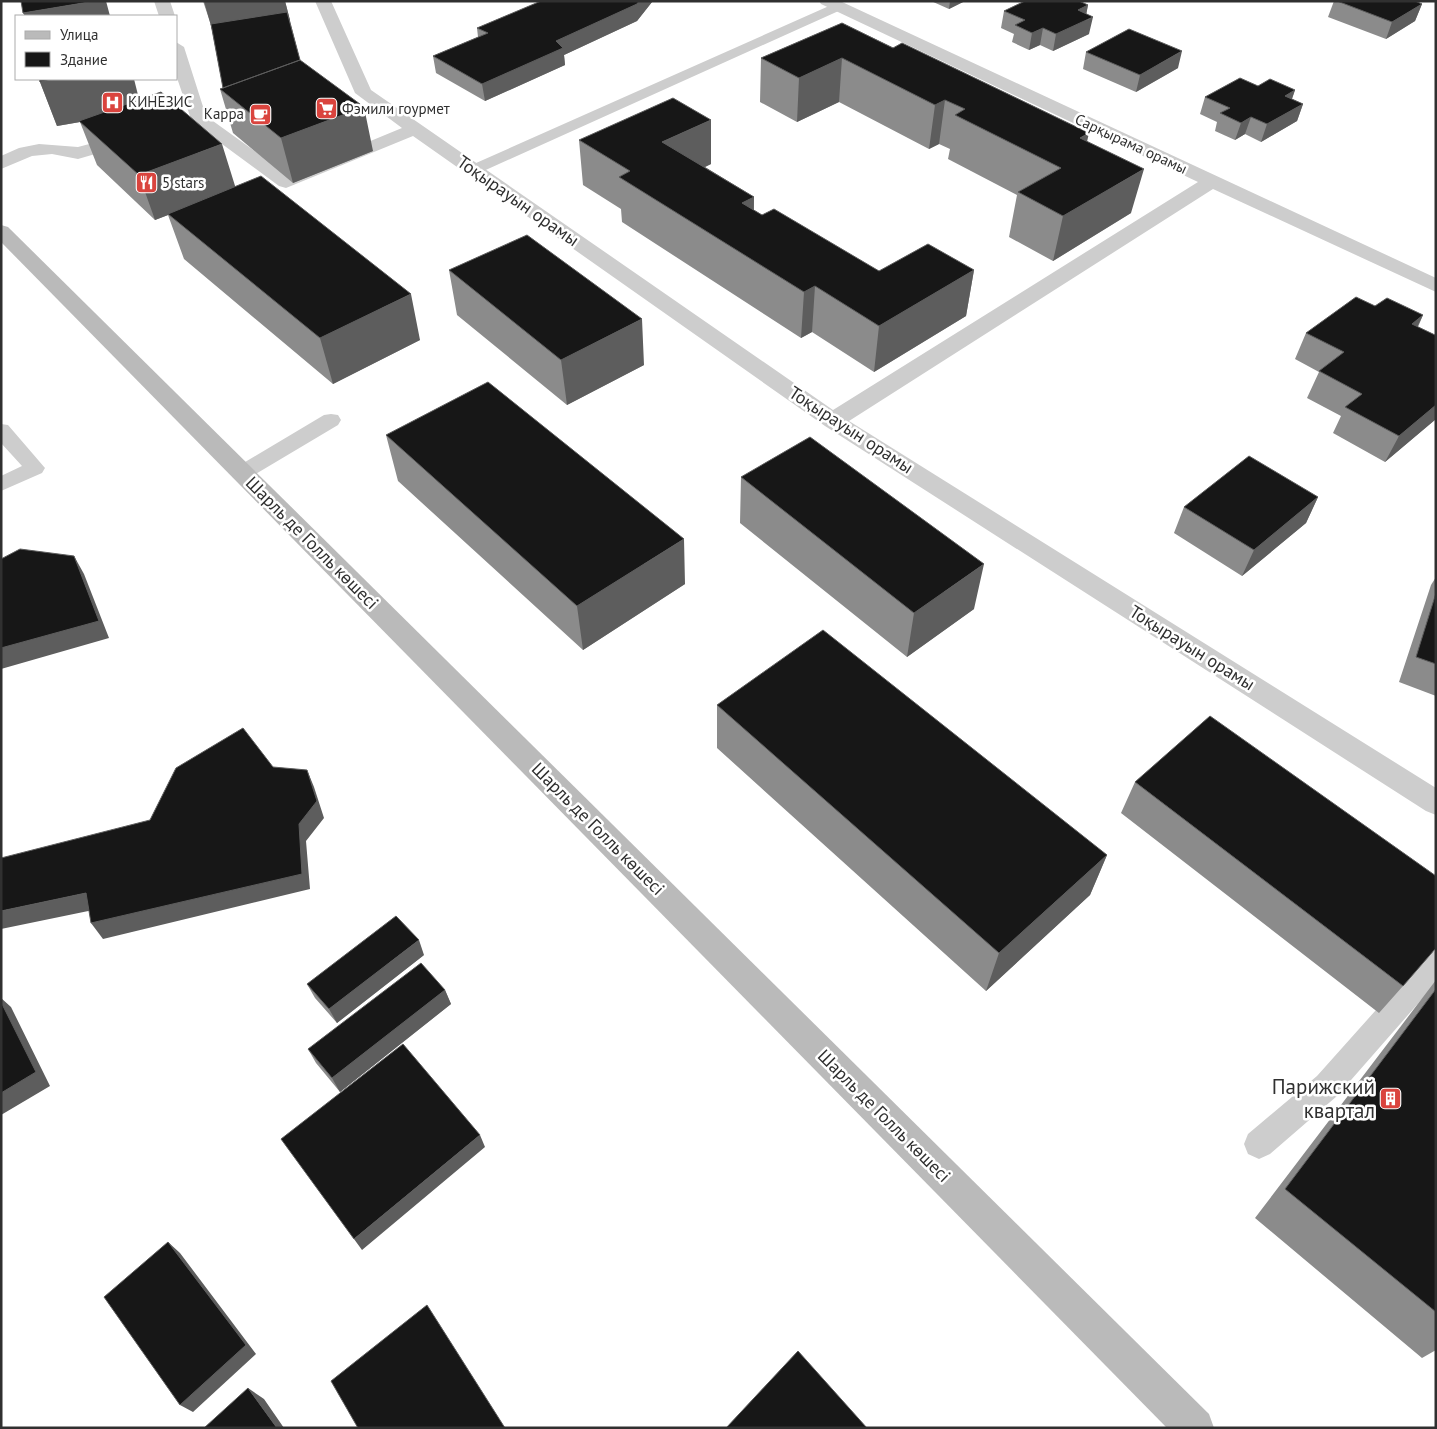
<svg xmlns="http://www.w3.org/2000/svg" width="1437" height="1429" font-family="'PT Sans',sans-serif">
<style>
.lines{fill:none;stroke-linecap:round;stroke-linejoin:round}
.lane{fill:#cdcdcd;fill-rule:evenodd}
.street{fill:#cdcdcd;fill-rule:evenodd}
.secondary{fill:#bababa;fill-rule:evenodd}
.wall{fill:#8b8b8b}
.shaded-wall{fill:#5d5d5d}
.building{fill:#171717;stroke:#5d5d5d}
.labels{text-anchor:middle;stroke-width:5;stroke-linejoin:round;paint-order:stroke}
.far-poi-label{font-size:15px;fill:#303030;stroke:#fff;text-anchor:start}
.far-street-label{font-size:15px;fill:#303030;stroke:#fff}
.street-label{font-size:18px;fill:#303030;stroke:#fff}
.near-poi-label{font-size:21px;fill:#303030;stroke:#fff;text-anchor:end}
</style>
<rect width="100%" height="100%" fill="#fff"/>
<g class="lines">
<!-- lane -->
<path class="lane" d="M838,2L845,6L843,9L479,173H467L465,170L467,167Z
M331,414L338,415L341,420L338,425L249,478L242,480L235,478L232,473L235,468L324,415Z
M1,424L8,425L45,468L42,473L1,491V476L22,466L1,443Z
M1436,951V983L1337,1096L1270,1154L1259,1159L1248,1154L1244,1144L1248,1134L1317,1076L1426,954Z"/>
<!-- street -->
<path class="street" d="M154,1H170L175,16H159Z
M315,1H331L371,90L833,410L1198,182L821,4L819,1H840L1436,278V292L1213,189L849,421L1436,788V815L1426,811L825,426L413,136L286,188L279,186L192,122L176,75V42L184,47L206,116L288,175L402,128L355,93Z
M127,134L133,135L136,139L133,143L78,159L52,154L32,156L1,169V156L19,148L39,144L78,147Z"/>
<!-- secondary -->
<path class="secondary" d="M1,225L8,227L1209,1414L1214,1428H1167L1,242Z"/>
</g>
<!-- wall -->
<path class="wall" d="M203,1H285L300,60L373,151L293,183L233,133L220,89L223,88L211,25Z
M537,1H651L652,2L637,21L564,55L565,65L485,101L436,73L433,56L478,37L477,28L537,3Z
M931,1H965L949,9Z
M1334,1H1415L1422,4L1415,21L1386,39L1328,17Z
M1088,5L1086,14L1089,34L1053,51L1040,45L1029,50L1012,42L1014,34L1001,28L1004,11Z
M842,23L1087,141L1131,213L1053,261L1009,237L1017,195L948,159L950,149L939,144L929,149L839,102L797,122L760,102L761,58Z
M1086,52L1178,68L1136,92L1083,69Z
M40,82L139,100L235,187L420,340L333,384L184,259L168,215L155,220L97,165L80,122L57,126Z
M1258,86L1295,90L1292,99L1303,104L1297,121L1261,142L1245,134L1235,140L1215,131L1217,122L1200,114L1205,97Z
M579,140L711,164L705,167L754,197V210L762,215L879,271L974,270L966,316L874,372L812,332L801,338L622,222L621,209L583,185Z
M449,270L644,365L567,405L457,315Z
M1375,306L1423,315L1418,327L1435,335H1436V419L1385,462L1333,433L1341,416L1307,398L1319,372L1295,359L1306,333Z
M386,435L685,584L583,650L398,481Z
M741,477L974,609L907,657L740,523Z
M1318,497L1306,523L1242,576L1174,533L1184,507Z
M1436,577V696L1399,682L1431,585Z
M717,705L1107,855L1090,895L986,991L717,748Z
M1135,782L1403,986L1379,1013L1121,813Z
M424,955L337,1023L315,998L307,984Z
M1436,980V1350L1422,1358L1255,1218Z
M445,990L451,1004L340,1092L316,1063L308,1049Z"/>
<!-- shaded-wall -->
<path class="shaded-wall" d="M95,1H106L110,16H25L23,13Z
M204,1H285L290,20L213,33Z
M639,1H651L652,2L637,21L564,55L565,65L485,101L482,84L556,41Z
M950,1H965L949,9Z
M1422,4L1415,21L1386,39L1392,22Z
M1088,5L1085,21L1093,17L1089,34L1053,51L1056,34L1078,10Z
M1043,28L1040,45L1029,50L1032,33Z
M1182,51L1178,68L1136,92L1140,75Z
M842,58L839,102L797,122L799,78Z
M60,79H134L142,111L79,121L80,122L57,126L40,82Z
M1295,90L1289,107L1285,96Z
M945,100L939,144L929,149L935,105Z
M1303,104L1297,121L1261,142L1267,124Z
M364,107L373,151L293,183L281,138Z
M1251,117L1245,134L1235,140L1241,123Z
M711,120V164L664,187L662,142Z
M1089,133L1079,177L1080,138Z
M222,144L236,189L155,220L139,175Z
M1144,169L1131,213L1053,261L1063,216Z
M754,197L753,242L742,203Z
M974,270L966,316L874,372L879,326Z
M815,286L812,332L801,338L804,292Z
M411,294L420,340L333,384L320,338Z
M1423,315L1410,342L1412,324Z
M642,319L644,365L567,405L561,360Z
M1436,405V419L1385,462L1399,436Z
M1318,497L1306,523L1242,576L1254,550Z
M684,539L685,584L583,650L577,606Z
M74,556L84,574L109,638L1,669V648Z
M984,564L974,609L907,657L914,613Z
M307,770L314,787L324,818L306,841L310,889L103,939L91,923L299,824Z
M1107,855L1090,895L986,991L999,953Z
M86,893L98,909L1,929V911Z
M419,940L424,955L337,1023L329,1009Z
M445,990L451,1004L340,1092L332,1078Z
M1,998L11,1007L50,1086L1,1115Z
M480,1135L485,1147L362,1250L354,1239Z
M168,1242L180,1253L256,1354L193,1412L180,1405Z
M248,1388L264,1399L284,1428H277Z"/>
<!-- building -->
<path class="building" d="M21,1H95L23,13Z
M541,1H639L637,4L556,41L563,48L482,84L433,56L488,33L477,28Z
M1025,1H1079L1088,5L1078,10L1093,17L1056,34L1043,28L1032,33L1015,25L1025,20L1004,11Z
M1337,1H1415L1422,4L1392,22Z
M287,12L300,60L223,88L211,24Z
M842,23L893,48L902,43L1089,133L1080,138L1144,169L1063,216L1018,192L1061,168L955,115L965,109L945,100L935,105L842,58L799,78L761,58Z
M1129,29L1182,51L1140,75L1086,52Z
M300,60L364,107L281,138L220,89Z
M1240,78L1258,86L1270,79L1295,90L1285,96L1303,104L1267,124L1251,117L1241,123L1220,113L1230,108L1205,97Z
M39,79H60L40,82Z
M161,92L222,144L139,175L79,121Z
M673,98L711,120L662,142L754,197L742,203L762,215L774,209L879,271L928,244L974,270L879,326L815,286L804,292L619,177L630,171L579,140Z
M261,176L411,294L320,338L168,214Z
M527,235L642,319L561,360L449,270Z
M1356,297L1375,306L1387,298L1423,315L1412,324L1435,335H1436V405L1399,436L1345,407L1362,394L1319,371L1344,352L1306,333Z
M488,382L684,539L577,606L386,435Z
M810,437L984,564L914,613L741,477Z
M1249,456L1318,497L1254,550L1184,507Z
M20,549L74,556L99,621L1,648V559Z
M1436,593V664L1416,657Z
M823,630L1107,855L999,953L717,705Z
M1210,716L1436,876V948L1403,986L1135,782Z
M243,728L273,767L307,770L317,801L299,824L302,874L91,923L86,893L1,911V858L150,820L176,768Z
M396,916L419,940L329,1009L307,984Z
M421,963L445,990L332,1078L308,1049Z
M1436,989V1312L1285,1189Z
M1,1002L36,1072L1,1093Z
M403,1044L480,1135L354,1239L281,1139Z
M168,1242L246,1345L180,1405L104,1297Z
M427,1305L505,1428H358L331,1381Z
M798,1351L867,1428H726Z
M248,1388L277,1428H204Z"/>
<!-- icons -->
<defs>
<symbol id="hospital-square" viewBox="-11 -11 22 22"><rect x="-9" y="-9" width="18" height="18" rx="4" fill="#da443e" stroke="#fff"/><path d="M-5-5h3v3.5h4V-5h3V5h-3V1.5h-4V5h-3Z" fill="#fff"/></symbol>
<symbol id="supermarket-square" viewBox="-11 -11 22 22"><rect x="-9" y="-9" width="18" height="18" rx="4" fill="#da443e" stroke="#fff"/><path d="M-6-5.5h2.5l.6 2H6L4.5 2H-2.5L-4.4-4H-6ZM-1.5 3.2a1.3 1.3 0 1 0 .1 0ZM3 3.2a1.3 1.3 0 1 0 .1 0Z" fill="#fff"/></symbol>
<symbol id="cafe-square" viewBox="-11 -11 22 22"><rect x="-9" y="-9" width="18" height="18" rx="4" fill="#da443e" stroke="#fff"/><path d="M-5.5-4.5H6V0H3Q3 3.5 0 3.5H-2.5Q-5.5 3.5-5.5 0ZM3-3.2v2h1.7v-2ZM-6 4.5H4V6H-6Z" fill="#fff"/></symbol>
<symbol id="restaurant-square" viewBox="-11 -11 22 22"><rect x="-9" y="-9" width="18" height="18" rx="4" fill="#da443e" stroke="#fff"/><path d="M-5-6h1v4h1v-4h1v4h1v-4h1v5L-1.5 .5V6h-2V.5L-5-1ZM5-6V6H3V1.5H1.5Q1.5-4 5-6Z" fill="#fff"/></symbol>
<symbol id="building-square" viewBox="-11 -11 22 22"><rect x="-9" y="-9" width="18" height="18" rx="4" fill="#da443e" stroke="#fff"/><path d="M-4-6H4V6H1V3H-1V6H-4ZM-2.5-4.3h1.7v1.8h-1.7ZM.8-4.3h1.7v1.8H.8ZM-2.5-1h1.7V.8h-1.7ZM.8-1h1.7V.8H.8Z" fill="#fff"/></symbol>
</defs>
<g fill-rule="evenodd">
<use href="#hospital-square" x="100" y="90" width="25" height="25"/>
<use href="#supermarket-square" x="314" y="96" width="25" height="25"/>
<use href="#cafe-square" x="248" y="102" width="25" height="25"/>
<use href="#restaurant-square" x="134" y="170" width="25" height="25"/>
<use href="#building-square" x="1378" y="1086" width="25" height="25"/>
</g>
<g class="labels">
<!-- far-poi labels -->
<g class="far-poi-label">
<text x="128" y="107">КИНЕЗИС</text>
<text x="342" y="114">Фэмили гоурмет</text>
<text x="244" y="119" text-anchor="end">Карра</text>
<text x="162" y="188">5 stars</text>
</g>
<!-- far-street labels -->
<g class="far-street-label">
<text transform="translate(1131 144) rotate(25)" y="5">Сарқырама орамы</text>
</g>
<!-- street labels -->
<g class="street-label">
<text transform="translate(518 201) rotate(35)" y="6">Тоқырауын орамы</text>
<text transform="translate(851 430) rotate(33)" y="6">Тоқырауын орамы</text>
<text transform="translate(312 543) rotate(45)" y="6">Шарль де Голль көшесі</text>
<text transform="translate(1192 648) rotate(32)" y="6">Тоқырауын орамы</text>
<text transform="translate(598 829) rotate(45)" y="6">Шарль де Голль көшесі</text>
<text transform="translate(884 1116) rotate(45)" y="6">Шарль де Голль көшесі</text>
</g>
<!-- near-poi labels -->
<g class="near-poi-label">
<text x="1375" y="1094">Парижский<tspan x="1375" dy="24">квартал</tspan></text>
</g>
</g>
<!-- border -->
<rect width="1437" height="1429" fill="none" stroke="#303030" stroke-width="5"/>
<!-- legend -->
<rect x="15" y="15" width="162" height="65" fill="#ffffff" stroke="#acacac"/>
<rect x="25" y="31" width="25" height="8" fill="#bababa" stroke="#acacac"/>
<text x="60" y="40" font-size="15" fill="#303030">Улица</text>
<rect x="25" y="52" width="25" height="15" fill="#171717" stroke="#acacac"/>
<text x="60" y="65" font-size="15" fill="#303030">Здание</text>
</svg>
